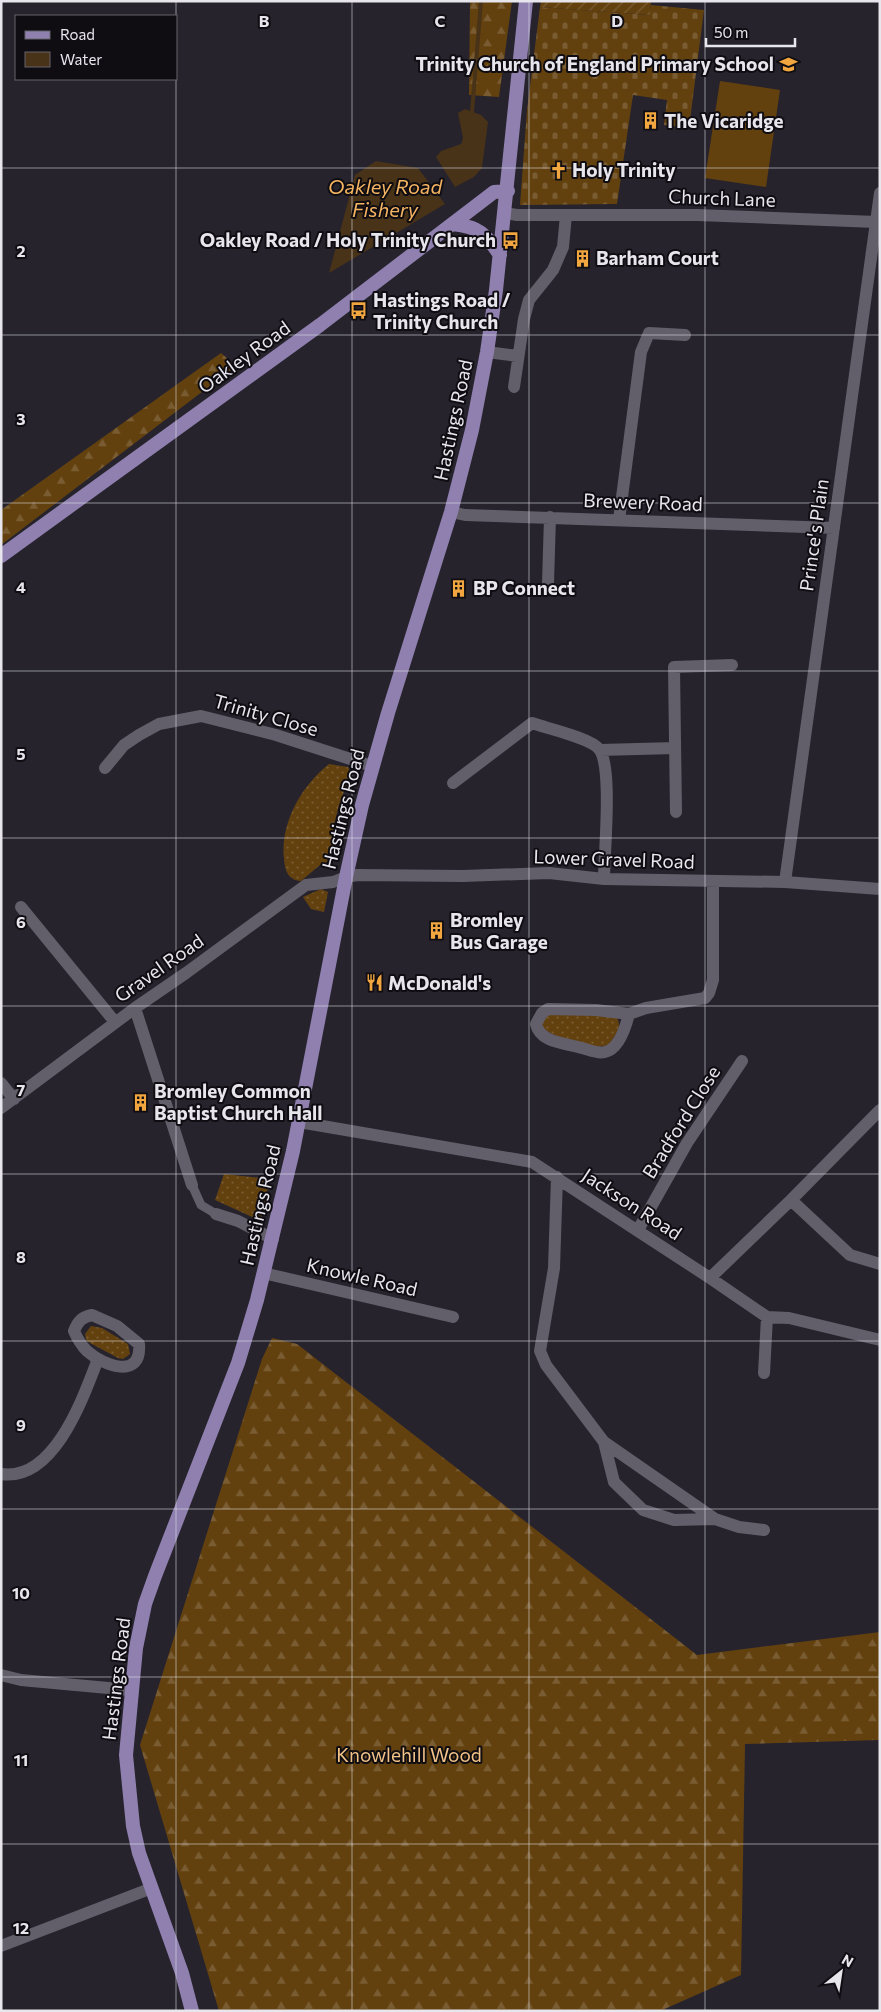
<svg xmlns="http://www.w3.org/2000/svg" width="881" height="2012" font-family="Commissioner,sans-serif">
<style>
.grass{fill:url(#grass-dots)}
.forest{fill:url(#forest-firs)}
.cemetery{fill:url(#cemetery-stones)}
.garden{fill:url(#garden-furrows)}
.pitch{fill:#63410f}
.water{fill:#483218}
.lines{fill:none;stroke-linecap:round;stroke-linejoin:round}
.stream{stroke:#483218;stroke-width:4}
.pedestrian{stroke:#625e6a;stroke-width:9}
.minor{stroke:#625e6a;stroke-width:12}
.primary{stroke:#8f80af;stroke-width:14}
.grid{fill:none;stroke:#e8e6ed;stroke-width:1;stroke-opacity:0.55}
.labels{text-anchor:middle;stroke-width:4;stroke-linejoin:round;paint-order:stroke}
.poi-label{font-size:19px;font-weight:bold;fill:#e8e6ed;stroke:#0f0d12;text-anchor:start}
.street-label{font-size:19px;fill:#e8e6ed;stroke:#0f0d12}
.park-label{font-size:19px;fill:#f3c287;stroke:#0f0d12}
.water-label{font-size:20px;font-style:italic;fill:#f5b461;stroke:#0f0d12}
.grid-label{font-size:16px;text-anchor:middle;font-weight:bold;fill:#e8e6ed;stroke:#0f0d12;stroke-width:4;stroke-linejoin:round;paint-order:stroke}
</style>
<defs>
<pattern id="grass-dots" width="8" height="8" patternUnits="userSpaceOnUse" patternTransform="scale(1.25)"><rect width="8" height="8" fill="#63410f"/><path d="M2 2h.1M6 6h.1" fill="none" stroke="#795c32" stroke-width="1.8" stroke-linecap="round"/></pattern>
<pattern id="forest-firs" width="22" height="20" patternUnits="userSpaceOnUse" patternTransform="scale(1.25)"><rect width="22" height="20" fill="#63410f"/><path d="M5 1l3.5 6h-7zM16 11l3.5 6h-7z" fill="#795c32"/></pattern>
<pattern id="cemetery-stones" width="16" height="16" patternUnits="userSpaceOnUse" patternTransform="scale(1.25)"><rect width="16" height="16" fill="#63410f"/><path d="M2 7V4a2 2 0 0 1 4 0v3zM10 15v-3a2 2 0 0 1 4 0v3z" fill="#795c32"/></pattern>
<pattern id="garden-furrows" width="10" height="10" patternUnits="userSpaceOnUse" patternTransform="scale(1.25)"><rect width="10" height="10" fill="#63410f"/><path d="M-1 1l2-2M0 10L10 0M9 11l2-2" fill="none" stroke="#795c32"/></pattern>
</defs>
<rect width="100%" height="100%" fill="#26232d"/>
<!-- grass -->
<path class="grass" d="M329,764L348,767L351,773L339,805L333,829L336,839L327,862L320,865L301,881C288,880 285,871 284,859C280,824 301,786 329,764Z
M321,889L328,892L324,912L311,909L303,897Z
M590,1014L617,1018C623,1028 614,1036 609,1045C586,1051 561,1040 542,1028L543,1019L549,1015Z
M224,1174L270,1179L261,1221L215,1200Z
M91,1326L102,1328L128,1344L130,1354L123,1359L118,1358L90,1343L86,1340L85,1334Z"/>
<!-- forest -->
<path class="forest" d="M470,1H512L499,97L469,95Z
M221,353L236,366L1,545V510Z
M272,1338L297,1344L697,1655L880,1632V1740L745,1744L741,1975L660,2011H219L140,1745L262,1359Z"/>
<!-- cemetery -->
<path class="cemetery" d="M651,5L704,10L689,128L664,125L667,100L633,95L617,204L520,205L527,110L540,7L649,15Z"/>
<!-- garden -->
<path class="garden" d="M541,1H651L650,15L540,7Z"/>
<!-- pitch -->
<path class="pitch" d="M720,81L780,90L766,187L705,178Z"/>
<!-- water -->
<path class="water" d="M465,109L481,115L488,122L482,168L474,177L455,187L436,157L441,151L461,144L463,138L458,113Z
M376,161L418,168L445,204L329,273L355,175Z"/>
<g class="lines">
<!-- stream -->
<path class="stream" d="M472,112L481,1"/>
<!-- pedestrian -->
<path class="pedestrian" d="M192,1185L201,1205L216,1214"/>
<!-- minor -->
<path class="minor" d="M505,213L517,215H566
M487,352L518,356
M514,387L524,319L529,300L553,270L563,247L566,215H697L876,222
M451,512L465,515L834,528
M619,520L641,352L649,333L685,335
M548,583L550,517
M600,750L675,748
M105,768L124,745L139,735L159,724L201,716L276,735L372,766
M453,783L532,723C546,728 591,738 599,749C613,766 604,854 604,879
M676,812L674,667L732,665
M785,882L880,193
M21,907L115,1022
M135,1008L192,1185
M629,1014C626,1026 619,1049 605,1052C597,1054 590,1050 582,1048C566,1043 540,1043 536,1024L542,1013L548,1009L596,1010L629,1014L646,1008L705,998L709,993L713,980V881
M1,1083L14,1099
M1,1108L135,1008L186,973L306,885L333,882L346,877L357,875L463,876L549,873L604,879L785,882L880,889
M299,1122L532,1162L710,1278L791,1200L880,1110
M557,1177L554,1268L540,1351L546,1365L604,1442L614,1482L643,1510L674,1520L715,1519L739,1527L764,1530
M791,1200L850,1255L880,1264
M216,1214L238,1221L273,1239
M638,1230L687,1143L742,1061
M263,1273L453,1317
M710,1278L767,1317L764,1373
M92,1315L117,1326L139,1344C142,1380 104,1366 87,1351C81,1345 77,1338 74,1331C78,1321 82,1317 92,1315Z
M767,1317L789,1318L880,1340
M604,1442L715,1519
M1,1474C54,1482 83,1398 98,1359
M1,1675L21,1680L130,1690
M1,1946L152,1888"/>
<!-- primary -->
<path class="primary" d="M453,224C479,227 485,233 500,255
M1,556L320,325L494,192L508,191
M192,2011L182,1973L139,1853L133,1826L126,1755L136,1648L145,1604L155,1576L238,1363L257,1300L293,1151L346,877L362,805L388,713L451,512L472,430L487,352L496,290L526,1"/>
</g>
<!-- grid -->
<path class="grid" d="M176,1V16M352,1V2011M529,1V2011M705,1V2011M176,79V2011M1,168H880M1,335H880M1,503H880M1,671H880M1,838H880M1,1006H880M1,1174H880M1,1341H880M1,1509H880M1,1677H880M1,1844H880"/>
<!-- icons -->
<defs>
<symbol id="school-bare" viewBox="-9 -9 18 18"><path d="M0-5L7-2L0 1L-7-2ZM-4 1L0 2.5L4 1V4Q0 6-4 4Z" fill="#f1a63f" stroke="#0f0d12" stroke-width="2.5" paint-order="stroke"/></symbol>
<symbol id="building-bare" viewBox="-9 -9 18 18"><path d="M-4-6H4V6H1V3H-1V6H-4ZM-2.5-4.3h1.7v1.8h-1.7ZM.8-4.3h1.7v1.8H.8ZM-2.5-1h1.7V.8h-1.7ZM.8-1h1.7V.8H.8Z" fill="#f1a63f" stroke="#0f0d12" stroke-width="2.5" paint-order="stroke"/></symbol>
<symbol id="church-bare" viewBox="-9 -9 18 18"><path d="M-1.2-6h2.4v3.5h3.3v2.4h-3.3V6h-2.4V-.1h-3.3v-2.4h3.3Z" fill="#f1a63f" stroke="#0f0d12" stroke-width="2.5" paint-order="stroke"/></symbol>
<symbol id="bus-bare" viewBox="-9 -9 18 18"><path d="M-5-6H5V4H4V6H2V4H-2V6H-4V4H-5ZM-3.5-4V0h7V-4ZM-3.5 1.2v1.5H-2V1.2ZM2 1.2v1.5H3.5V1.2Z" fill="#f1a63f" stroke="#0f0d12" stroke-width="2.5" paint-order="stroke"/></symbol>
<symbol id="restaurant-bare" viewBox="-9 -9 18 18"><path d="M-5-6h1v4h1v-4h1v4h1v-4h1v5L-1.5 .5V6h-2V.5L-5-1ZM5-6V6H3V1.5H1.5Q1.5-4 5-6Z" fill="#f1a63f" stroke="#0f0d12" stroke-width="2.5" paint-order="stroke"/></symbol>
</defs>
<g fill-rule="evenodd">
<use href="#school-bare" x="776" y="52" width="25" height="25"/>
<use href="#building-bare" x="638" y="108" width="25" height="25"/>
<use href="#church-bare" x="546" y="158" width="25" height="25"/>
<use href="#bus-bare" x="498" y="228" width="25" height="25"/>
<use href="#building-bare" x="570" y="246" width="25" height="25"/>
<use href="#bus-bare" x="346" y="298" width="25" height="25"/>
<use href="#building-bare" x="446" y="576" width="25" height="25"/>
<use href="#building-bare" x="424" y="918" width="25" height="25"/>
<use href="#restaurant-bare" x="362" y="970" width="25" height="25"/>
<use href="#building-bare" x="128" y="1090" width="25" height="25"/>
</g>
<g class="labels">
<!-- poi labels -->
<g class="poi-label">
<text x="774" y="71" text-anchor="end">Trinity Church of England Primary School</text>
<text x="664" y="128">The Vicaridge</text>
<text x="572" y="177">Holy Trinity</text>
<text x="496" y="247" text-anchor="end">Oakley Road / Holy Trinity Church</text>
<text x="596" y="265">Barham Court</text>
<text x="373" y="307">Hastings Road /<tspan x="373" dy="22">Trinity Church</tspan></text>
<text x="473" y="595">BP Connect</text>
<text x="450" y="927">Bromley<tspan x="450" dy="22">Bus Garage</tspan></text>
<text x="388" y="990">McDonald's</text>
<text x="154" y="1098">Bromley Common<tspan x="154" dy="22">Baptist Church Hall</tspan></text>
</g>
<!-- street labels -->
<g class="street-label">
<text transform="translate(722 198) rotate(2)" y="7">Church Lane</text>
<text transform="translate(244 357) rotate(-36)" y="7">Oakley Road</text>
<text transform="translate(453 420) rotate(-78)" y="7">Hastings Road</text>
<text transform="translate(643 502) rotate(2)" y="7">Brewery Road</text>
<text transform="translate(814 535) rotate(-82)" y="7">Prince's Plain</text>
<text transform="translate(266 715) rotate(16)" y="7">Trinity Close</text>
<text transform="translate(343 809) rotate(-76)" y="7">Hastings Road</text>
<text transform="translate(614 859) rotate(2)" y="7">Lower Gravel Road</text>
<text transform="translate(159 968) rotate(-35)" y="7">Gravel Road</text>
<text transform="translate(681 1122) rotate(-58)" y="7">Bradford Close</text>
<text transform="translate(632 1204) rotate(33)" y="7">Jackson Road</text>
<text transform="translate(260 1205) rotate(-77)" y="7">Hastings Road</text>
<text transform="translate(362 1277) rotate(13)" y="7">Knowle Road</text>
<text transform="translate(116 1679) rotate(-83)" y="7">Hastings Road</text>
</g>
<!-- park labels -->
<g class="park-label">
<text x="409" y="1762">Knowlehill Wood</text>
</g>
<!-- water labels -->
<g class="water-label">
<text x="385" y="194">Oakley Road<tspan x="385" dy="23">Fishery</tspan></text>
</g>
</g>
<g class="grid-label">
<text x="264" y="27">B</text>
<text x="440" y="27">C</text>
<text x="617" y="27">D</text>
<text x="21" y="257">2</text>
<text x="21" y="425">3</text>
<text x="21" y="593">4</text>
<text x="21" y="760">5</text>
<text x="21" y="928">6</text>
<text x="21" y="1096">7</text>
<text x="21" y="1263">8</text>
<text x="21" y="1431">9</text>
<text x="21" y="1599">10</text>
<text x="21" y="1766">11</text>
<text x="21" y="1934">12</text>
</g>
<!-- border -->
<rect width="881" height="2012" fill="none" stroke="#e8e6ed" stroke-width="5"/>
<!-- legend -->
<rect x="15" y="15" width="162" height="65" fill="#0f0d12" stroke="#66646a"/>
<rect x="25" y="31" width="25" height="8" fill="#8f80af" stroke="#66646a"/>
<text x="60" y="40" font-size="15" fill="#e8e6ed">Road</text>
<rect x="25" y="52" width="25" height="15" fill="#483218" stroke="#66646a"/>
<text x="60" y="65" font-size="15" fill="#e8e6ed">Water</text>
<!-- north arrow -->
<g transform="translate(841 1972) rotate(30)" stroke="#0f0d12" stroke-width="4" paint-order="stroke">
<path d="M0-4L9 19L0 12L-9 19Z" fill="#e8e6ed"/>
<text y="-8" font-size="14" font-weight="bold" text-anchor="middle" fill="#e8e6ed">N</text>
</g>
<!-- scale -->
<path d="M706 38v8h89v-8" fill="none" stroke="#e8e6ed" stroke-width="2.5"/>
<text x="714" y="38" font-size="15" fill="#e8e6ed" stroke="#0f0d12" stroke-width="4" paint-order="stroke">50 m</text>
</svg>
